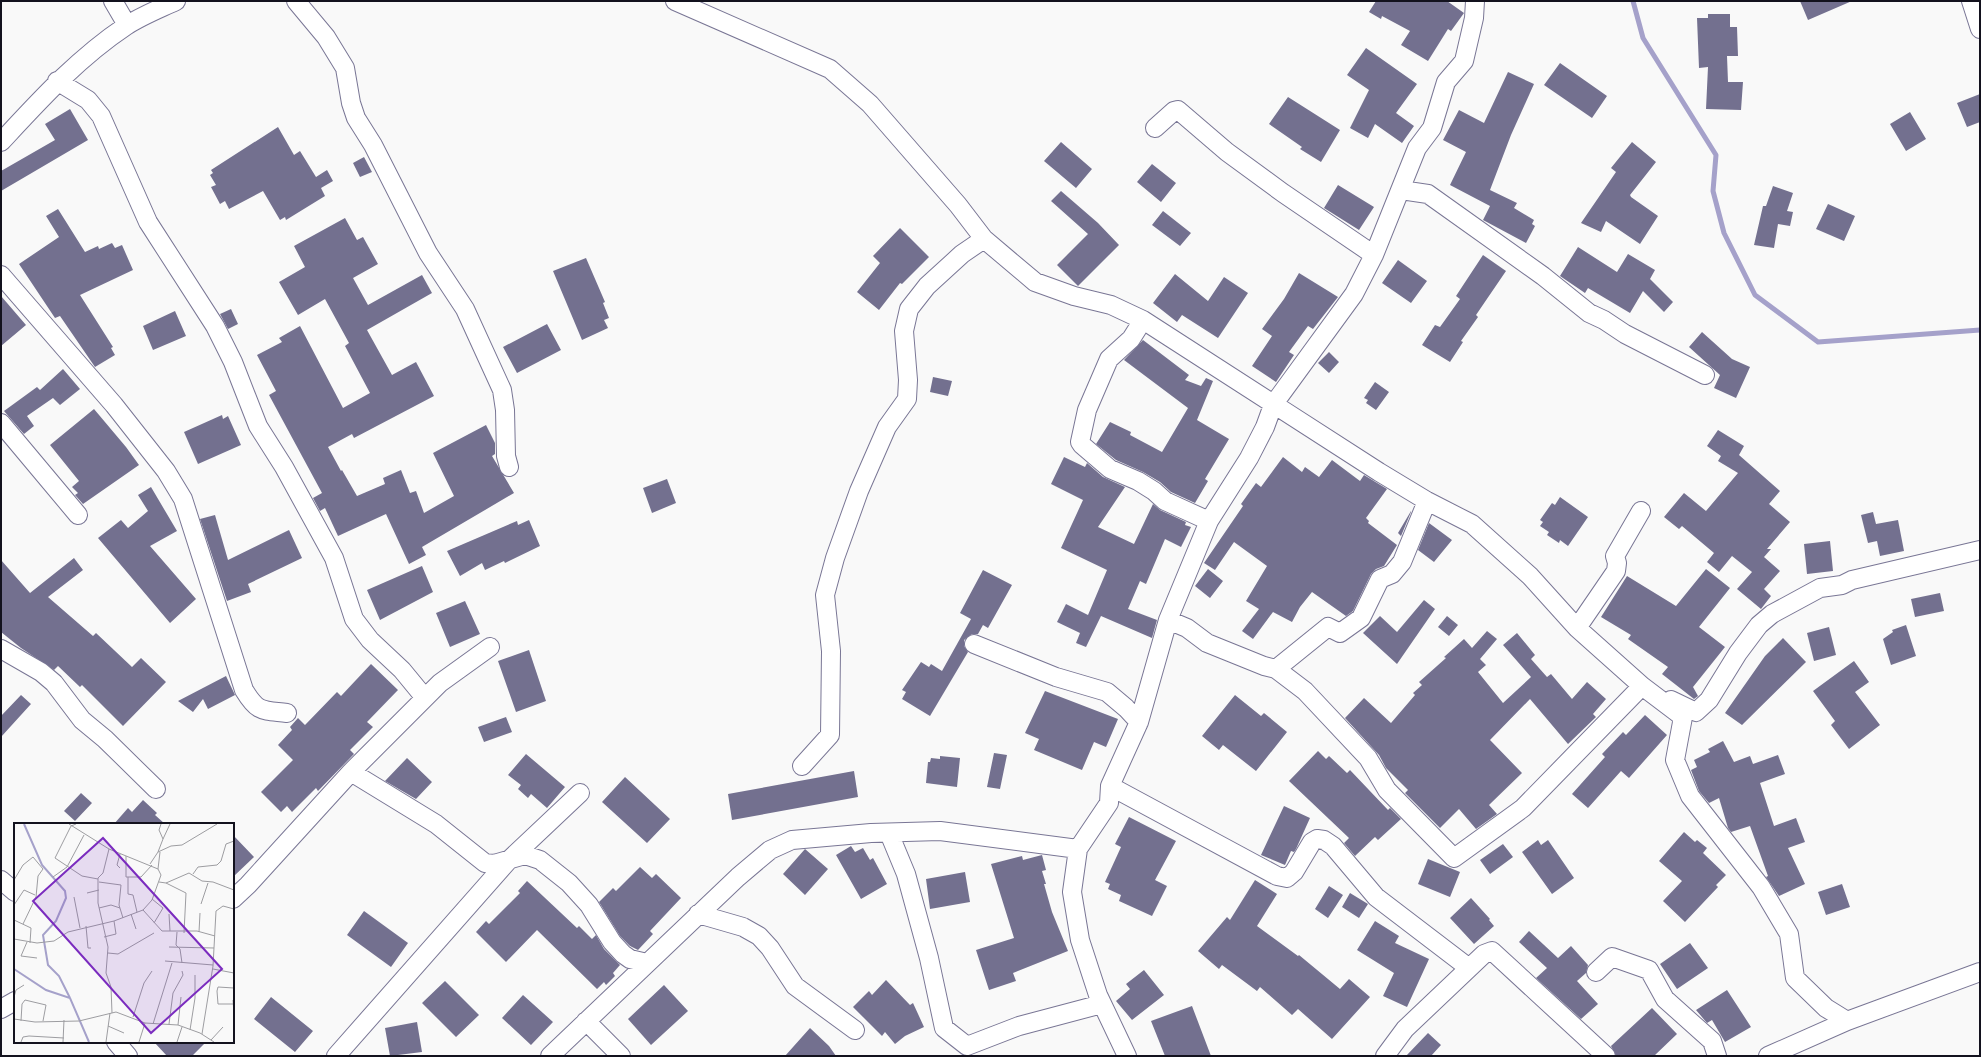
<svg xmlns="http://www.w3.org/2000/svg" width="1981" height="1057" font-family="'Exo 2',sans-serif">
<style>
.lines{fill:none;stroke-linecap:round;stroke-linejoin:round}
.stream{stroke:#a5a1ca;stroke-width:5}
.building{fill:#73708f}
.minor-casing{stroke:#797695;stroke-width:20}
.minor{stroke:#fff;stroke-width:18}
.inset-river{fill:none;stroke:#a5a1ca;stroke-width:2}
.inset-road{fill:none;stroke:#9d9da1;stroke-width:1}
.view{fill:#7b2cbf;fill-opacity:0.15;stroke:#7b2cbf;stroke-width:2}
.inset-edge{fill:none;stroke:#13121e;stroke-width:2}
</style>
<rect width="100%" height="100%" fill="#f9f9f9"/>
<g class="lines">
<!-- stream -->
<path class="stream" d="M1633,1L1643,38L1716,155L1713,191L1724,233L1755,295L1818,342L1980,330"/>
</g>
<!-- building -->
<path class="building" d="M1376,1H1447L1464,13L1451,31L1448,29L1428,61L1401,45L1410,31L1382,16L1381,19L1369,12Z
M1800,1H1852L1808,20Z
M1708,14H1730V27H1737L1738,56H1727L1728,82H1743L1741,110L1706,109L1708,67L1699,68L1697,18H1708Z
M1366,48L1417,84L1396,113L1414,126L1402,143L1375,124L1368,138L1350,128L1369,90L1347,75Z
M1560,63L1607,96L1592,118L1544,85Z
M1508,72L1534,84L1511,135L1490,190L1517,203L1514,208L1534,220L1532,224L1535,226L1526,243L1483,220L1490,206L1450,185L1466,152L1443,140L1459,110L1484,123Z
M1980,94V122L1967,127L1957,103Z
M1288,97L1340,130L1321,162L1300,149L1302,147L1269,124Z
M70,109L88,140L1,191V171L55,140L45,124Z
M1910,112L1926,139L1906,151L1890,124Z
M278,127L294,155L300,151L316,177L327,170L333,181L321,188L325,196L286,220L285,217L280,220L263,191L229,209L225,201L220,204L211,187L216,185L210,175L213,173L211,170Z
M1061,142L1092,169L1076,188L1044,161Z
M1632,142L1656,162L1630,195L1631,197L1658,216L1640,244L1606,221L1601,232L1581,223L1616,172L1611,168Z
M364,157L372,172L360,177L353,163Z
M1152,164L1176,183L1161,202L1137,182Z
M1338,185L1374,207L1359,230L1324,208Z
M1773,186L1793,193L1787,211L1793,212L1790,226L1778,224L1774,248L1754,245L1763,206H1766Z
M1061,191L1098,223L1119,245L1078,286L1057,265L1088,234L1051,201Z
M1828,204L1855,216L1844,241L1816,229Z
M58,209L85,252L98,246L99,249L112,243L115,248L122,245L133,270L80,295L113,347L111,348L115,355L95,367L60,316L55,318L19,264L59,237L46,216Z
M1163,211L1191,233L1180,246L1152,225Z
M345,218L357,240L363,237L378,264L353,278L368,305L422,275L432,293L367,330L392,375L416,362L434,396L354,438L352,434L328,447L341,471L342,470L357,496L385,484L383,478L401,470L410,493L416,491L424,513L454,496L433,453L486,425L495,443V454L492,456L514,493L422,547L426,555L409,564L386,514L338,536L325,508L320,511L313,498L322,493L269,395L276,391L257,355L282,342L279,338L300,326L343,408L370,393L345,346L349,343L325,299L298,315L279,282L305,267L294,246Z
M900,228L929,257L902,284L900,283L879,310L857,292L880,263L873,256Z
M1578,247L1617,272L1628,254L1655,270L1650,279L1673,302L1664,312L1643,291L1630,313L1588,288L1585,293L1560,276Z
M1483,255L1506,271L1476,315L1478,317L1461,341L1463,342L1450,362L1422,345L1435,325L1440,327L1460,299L1456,296Z
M586,258L605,302L603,303L609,318L604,320L608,328L582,340L553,271Z
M1398,260L1427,281L1411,303L1382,283Z
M1299,273L1338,297L1313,329L1308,326L1289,352L1294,355L1276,382L1252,366L1272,336L1262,329L1284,299Z
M1175,274L1208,301L1224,277L1248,293L1218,338L1182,315L1177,322L1153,303Z
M1,296L26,325L1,346Z
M231,309L238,324L228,329L220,314Z
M175,311L186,336L153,350L143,326Z
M547,324L561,350L517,373L503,347Z
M1702,332L1732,359L1750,367L1736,398L1714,388L1720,375L1689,347Z
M1143,340L1189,375L1185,380L1201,386L1206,378L1213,381L1197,420L1229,439L1205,479L1208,481L1195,503L1171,492L1160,482L1143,472L1116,460L1096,444L1110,422L1131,432L1130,435L1162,452L1188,408L1124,360Z
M1329,352L1339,362L1329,373L1318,363Z
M63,369L80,389L60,405L53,398L27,416L34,426L24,434L4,411L37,387L40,390Z
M933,377L952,381L948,396L930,392Z
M1375,382L1389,392L1376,410L1366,403L1368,400L1364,398Z
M94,409L126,447L139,465L83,504L75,495L78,493L72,487L79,481L50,445Z
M222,415L223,419L228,416L241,445L198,464L184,432Z
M1718,430L1744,446L1739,455L1780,491L1769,504L1790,522L1767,549H1771L1764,557L1780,571L1764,589L1771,596L1761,609L1737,589L1752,572L1732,556L1719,572L1707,562L1714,553L1682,526L1679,529L1664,517L1684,493L1706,511L1738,473L1718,461L1721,456L1707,446Z
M1064,457L1085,467L1087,463L1103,477L1125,487L1098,527L1134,544L1153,504L1160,510L1186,522L1185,525L1191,527L1181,547L1165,539L1146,584L1140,581L1128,609L1157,620L1152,638L1101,616L1086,647L1076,643L1080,633L1057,622L1066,604L1088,615L1107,570L1061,548L1083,500L1051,484Z
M1283,457L1302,472L1305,467L1319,477L1332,460L1360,481L1364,475L1387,489L1366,518L1369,521L1368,523L1397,545L1384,566L1376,569L1371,574L1353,611L1346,616L1312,592L1300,607L1292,622L1273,612L1253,639L1242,631L1259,609L1246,601L1267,566L1234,542L1215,570L1204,563L1243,506L1241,504L1256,483L1261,487Z
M667,479L676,503L652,513L643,488Z
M151,487L177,531L150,546L196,599L170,623L98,538L121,520L128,528L148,511L138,495Z
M1560,497L1588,517L1568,546L1560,540L1559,543L1547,535L1549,532L1540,526L1543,522L1540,520L1552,503L1555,505Z
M1411,511V512L1401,536L1398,533Z
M1873,512L1876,524L1898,520L1904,551L1880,556L1877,541L1868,543L1861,515Z
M215,515L228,560L289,530L302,558L248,584L251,592L227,601L200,519Z
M529,520L540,546L505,563L504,561L485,570L482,563L460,576L447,551L517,521L518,525Z
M1429,523L1452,540L1434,562L1418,550Z
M1830,541L1833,571L1807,574L1804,544Z
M74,558L83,570L48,597L93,636L96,633L132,667L141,658L166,682L123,726L82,685L80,687L58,666L54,670L21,648L1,632V560L30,593Z
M422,566L433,592L380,620L367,590Z
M1208,569L1223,581L1210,598L1195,586Z
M1706,569L1730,588L1699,627L1725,647L1693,687L1698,696L1694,699L1662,674L1668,667L1628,639L1631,635L1601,617L1627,576L1676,606Z
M983,570L1012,585L988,628L983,625L978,634H972L964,640V646L968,652L930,716L902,699L906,692L902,690L921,662L929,667L931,664L942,671L971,619L960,613Z
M1940,593L1944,611L1915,617L1911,599Z
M1424,600L1435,609L1397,664L1363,633L1380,616L1397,632Z
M465,601L480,634L450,647L436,613Z
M1447,616L1458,625L1449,636L1438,627Z
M1906,625L1916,656L1891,665L1883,639L1893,632L1892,630Z
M1829,627L1836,655L1814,661L1807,633Z
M1487,631L1497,639L1480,659L1486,665L1478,672L1503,703L1531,677L1503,645L1517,633L1535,655L1531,659L1547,677L1551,674L1572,699L1587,682L1606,699L1593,714L1596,717L1568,744L1530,699L1490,740L1522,773L1489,805L1497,814L1476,829L1459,809L1440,828L1405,793L1408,790L1386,768L1379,755L1345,718L1364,698L1391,723L1415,695L1413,693L1422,685L1419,682L1446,658L1444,657L1464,639L1472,648Z
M1783,638L1806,662L1742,725L1725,713L1765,656Z
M529,650L546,701L516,712L498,661Z
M1854,661L1869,682L1855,692L1880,725L1849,749L1831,725L1835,721L1813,691Z
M371,664L398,690L367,722L373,727L350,750L354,754L318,791L316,788L292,812L287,806L281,812L261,792L293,760L278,745L292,730L290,727L298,718L305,725L337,692L341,696Z
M226,676L235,695L208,709L203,699L193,712L178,701Z
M1045,691L1118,719L1106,747L1094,742L1082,770L1034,750L1039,739L1025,733Z
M21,695L31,704L1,737V716Z
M1235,695L1261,716L1264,713L1287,732L1256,771L1223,745L1219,750L1202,736Z
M1645,715L1667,735L1629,778L1621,771L1588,808L1572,794L1605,757L1602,754L1623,732L1626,735Z
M506,717L512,732L484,742L478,727Z
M1723,741L1734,762L1750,756L1753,764L1778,755L1785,774L1760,783L1774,826L1796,818L1805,842L1788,848L1805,884L1779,896L1766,877L1768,876L1750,826L1731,832L1728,828L1719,798L1709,803L1699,791L1691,770L1697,767L1694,760L1710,752L1708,749Z
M1318,751L1326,759L1329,756L1347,773L1350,770L1388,810L1390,808L1401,819L1378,840L1375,837L1355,856L1344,843L1349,838L1289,781Z
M994,753L1007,755L1000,789L987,787Z
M526,754L565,787L547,808L531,794L528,798L518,789L521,785L508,775Z
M940,756L960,758L957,787L926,783L928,762H930L931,758L940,759Z
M407,758L432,782L416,799L385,781Z
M854,771L858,797L732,820L728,794Z
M625,777L670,819L647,843L602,802Z
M81,793L92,803L75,821L64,811Z
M143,800L157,813L155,815L165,824H114L128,808L132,812Z
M1284,806L1310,818L1296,849L1294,852L1291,851L1285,865L1261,855Z
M1129,817L1176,841L1155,880L1167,886L1152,916L1119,901L1121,895L1108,889L1110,884L1105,882L1121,847L1115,844Z
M1684,832L1695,842L1697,840L1707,848L1703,853L1726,875L1716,885L1718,887L1685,922L1663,901L1682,881L1659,861Z
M233,835L254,857L233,877Z
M1538,840L1541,845L1548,840L1574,878L1552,894L1522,852Z
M1503,844L1513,857L1490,874L1480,860Z
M851,846L855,852L863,848L870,860L873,858L887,884L861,899L836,855Z
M805,849L828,869L805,895L783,874Z
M1042,855L1046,870L1042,871L1046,884H1044L1052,912L1068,951L1013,973L1016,981L989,990L976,950L1014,938L991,864L1022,856L1023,860Z
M1428,859L1460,872L1450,897L1418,884Z
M640,867L652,878L656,874L681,898L650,931L653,934L638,950L630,946L620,936L599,902L613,888L616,891Z
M965,872L970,902L930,909L926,879Z
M1255,880L1277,894L1257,926L1298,956L1299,955L1340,989L1349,979L1370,997L1332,1039L1298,1009L1292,1015L1260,987L1257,991L1222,965L1219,969L1198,951L1227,917L1230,920Z
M527,881L577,928L579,926L592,939L596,935L604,949L620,965L613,973L615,976L606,985L604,982L597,989L537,930L506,962L476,932L486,921L489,924L520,893L518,891Z
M1842,884L1850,907L1826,915L1818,892Z
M1329,886L1343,895L1328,918L1315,909Z
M1350,893L1368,904L1359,918L1342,907Z
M1471,898L1490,919L1489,920L1494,926L1474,944L1450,918Z
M364,911L408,943L391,967L347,935Z
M1375,921L1399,936L1395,943L1429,959L1407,1007L1383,996L1394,973L1357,950Z
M1529,931L1558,958L1571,946L1588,965L1586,973L1577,981L1598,1004L1581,1019L1536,978L1547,968L1519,942Z
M1690,943L1708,968L1677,989L1660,964Z
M1144,970L1164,995L1132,1020L1116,1001L1130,989L1126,984Z
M886,980L910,1005L913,1003L924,1027L905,1036L895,1044L885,1032L882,1036L853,1007L869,991L872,995Z
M445,981L479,1015L456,1037L422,1003Z
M664,985L688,1011L651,1045L628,1019Z
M1727,990L1751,1027L1725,1042L1712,1020L1707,1023L1696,1010Z
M523,995L553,1022L531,1045L502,1018Z
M271,997L313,1031L295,1052L254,1019Z
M1192,1006L1211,1056H1165L1151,1021Z
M1652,1008L1677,1034L1654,1056H1616L1611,1046Z
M417,1022L422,1052L390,1056L385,1028Z
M810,1028L829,1046L836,1056H785Z
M1428,1033L1441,1045L1431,1056H1406Z
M154,1042H206L192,1056H167Z"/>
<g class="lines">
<defs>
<path id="minor" d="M113,1L127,25
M296,1L326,37L345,68L351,103L356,118L373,145L428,253L465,309L502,390L505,410L506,456L509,467
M675,1L830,69L870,104L958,205L984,239L1035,282L1074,296L1111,305L1143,320L1379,472L1427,501L1472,524L1530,576L1577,628L1642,686L1683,717L1675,760L1690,796L1761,887L1789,934L1795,978L1826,1008L1847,1021
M1971,1L1980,29
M57,81L88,100L101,116L148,222L215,326L233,362L258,426L284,467L334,558L354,619L370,640L402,670L425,698
M1155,128L1174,111L1178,110L1227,152L1283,193L1374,255
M1,142C40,100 78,58 126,26C141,16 159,9 176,1
M1401,190L1428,194L1543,276L1589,313L1604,320L1625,334L1705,375
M1,275L114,405L166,471L183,499L244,690C258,713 262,710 287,713
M1143,320L1131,339L1109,359L1087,410L1080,442L1082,445L1110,469L1138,481L1154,491L1165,501L1209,521
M1,423L78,515
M1168,620L1187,628L1207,643L1264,666L1276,669L1305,691L1368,758L1387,790L1454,858L1523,808L1642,686
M1577,628L1616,571L1617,563L1615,556L1641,511
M974,644L1056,677L1107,692L1126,708L1139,722
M1,649L41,672L54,683L82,720L105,739L156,789
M1276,669L1328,627L1340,633L1361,618L1380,579L1392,574L1402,562L1427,501
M1671,700L1696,712L1709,700L1738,653L1759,625L1772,614L1820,588L1842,585L1852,580L1980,550
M802,766L830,735L831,651L825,595L835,558L859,491L887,427L907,399L908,380L904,331L909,309L927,286L962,254L984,239
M351,772L436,824L485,863L494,864L525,855L540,860L569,883L589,905L612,942L623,954L630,959L647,963
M1110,786L1277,876L1287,878L1294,872L1312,842L1317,839L1324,840L1333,846L1376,897L1469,968
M889,833L906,874L929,958L944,1028L967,1046L1019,1026L1102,1004
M1,880L15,892
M233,899L248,885L351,772L440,683L490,647
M698,914L743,927L759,936L770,948L795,986L855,1030
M1596,972L1612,957L1649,970L1665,999L1712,1041L1717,1056
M1,1009L15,1001
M586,1021L621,1056
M116,1042L128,1056
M336,1056L508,861L580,793
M550,1056L738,877L770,850L792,840L871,833L940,831L1078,849
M1127,1056L1098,995L1080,940L1072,892L1078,849L1109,803L1110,786L1139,722L1168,620L1209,521L1249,458L1265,427L1273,405L1354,294L1374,255L1417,148L1432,128L1446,82L1464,61L1474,18L1475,1
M1385,1056L1405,1029L1484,954L1492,951L1606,1056
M1768,1056L1847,1021L1980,972"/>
</defs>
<!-- minor casing -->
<use href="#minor" class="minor-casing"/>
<!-- minor -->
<use href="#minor" class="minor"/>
</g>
<!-- overview -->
<g transform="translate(14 823)">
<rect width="220" height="220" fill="#f9f9f9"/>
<path class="inset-river" d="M10,1L28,42L51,68L52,75L42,98L29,112L34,142L45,153L56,175M0,146L32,167L56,175L75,219"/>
<path class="inset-road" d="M62,1L57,3L41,35L68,53L84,56M149,16L156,1M95,26L89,50L84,55V80L94,124L92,150L97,164L98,190M144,29L149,16L145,7L147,1M106,31L103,42L106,45M112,33V54H127L138,42M136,41L144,29L157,23L168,22L203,1M144,46L146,29M179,51L184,44L203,42L207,38L212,21L220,18M39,54L53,44L70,12M114,54V71L119,72L123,89M0,57L9,42L19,34L29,46L24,53L22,74L9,101M85,59L107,62L105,82L109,95M145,59L152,60L175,50L188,58L199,59L220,67M152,60L172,70L170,110M73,70L85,67M60,74L66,105M138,76L149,85L140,100M187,81L194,60M0,82L10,67L21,72M85,85L97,82L106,85M129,87L148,108H183L201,113M117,91L122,106M155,91L156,108M0,97L17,105L16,120M72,103L74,125H77M163,109L162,122L166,126L168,140M185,109L186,90M90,114L102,111L100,98M0,116L23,120L40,118L54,109L100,98L129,87L138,77L147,52L144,46L95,26L55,1M13,119L7,133L23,135M155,124L200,125M94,130L104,131L140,110M151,138L199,142M199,146L220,150M0,174L2,167L10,162M219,177L220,191M219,181H204L203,168L204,164L220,165M119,194L130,160L138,148M0,196L21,199L65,198L102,189L131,200L164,202L186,210L200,219M7,198L8,181L11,177L32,182L29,198M139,201L158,140M155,201L159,170L169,152L168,148M164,202L167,174M94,203L110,210M176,207L181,175V152M188,211L199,143L202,88L209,83L220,86M197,217L209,204M7,219L9,214L15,213L50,215M49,219L50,197M92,219L96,190M125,219L131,200M163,219L168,204"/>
<path class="view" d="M89,15L208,146L137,210L19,78Z"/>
<rect width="220" height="220" class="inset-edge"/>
</g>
<!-- border -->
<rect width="1981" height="1057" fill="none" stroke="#13121e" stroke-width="4"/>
</svg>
